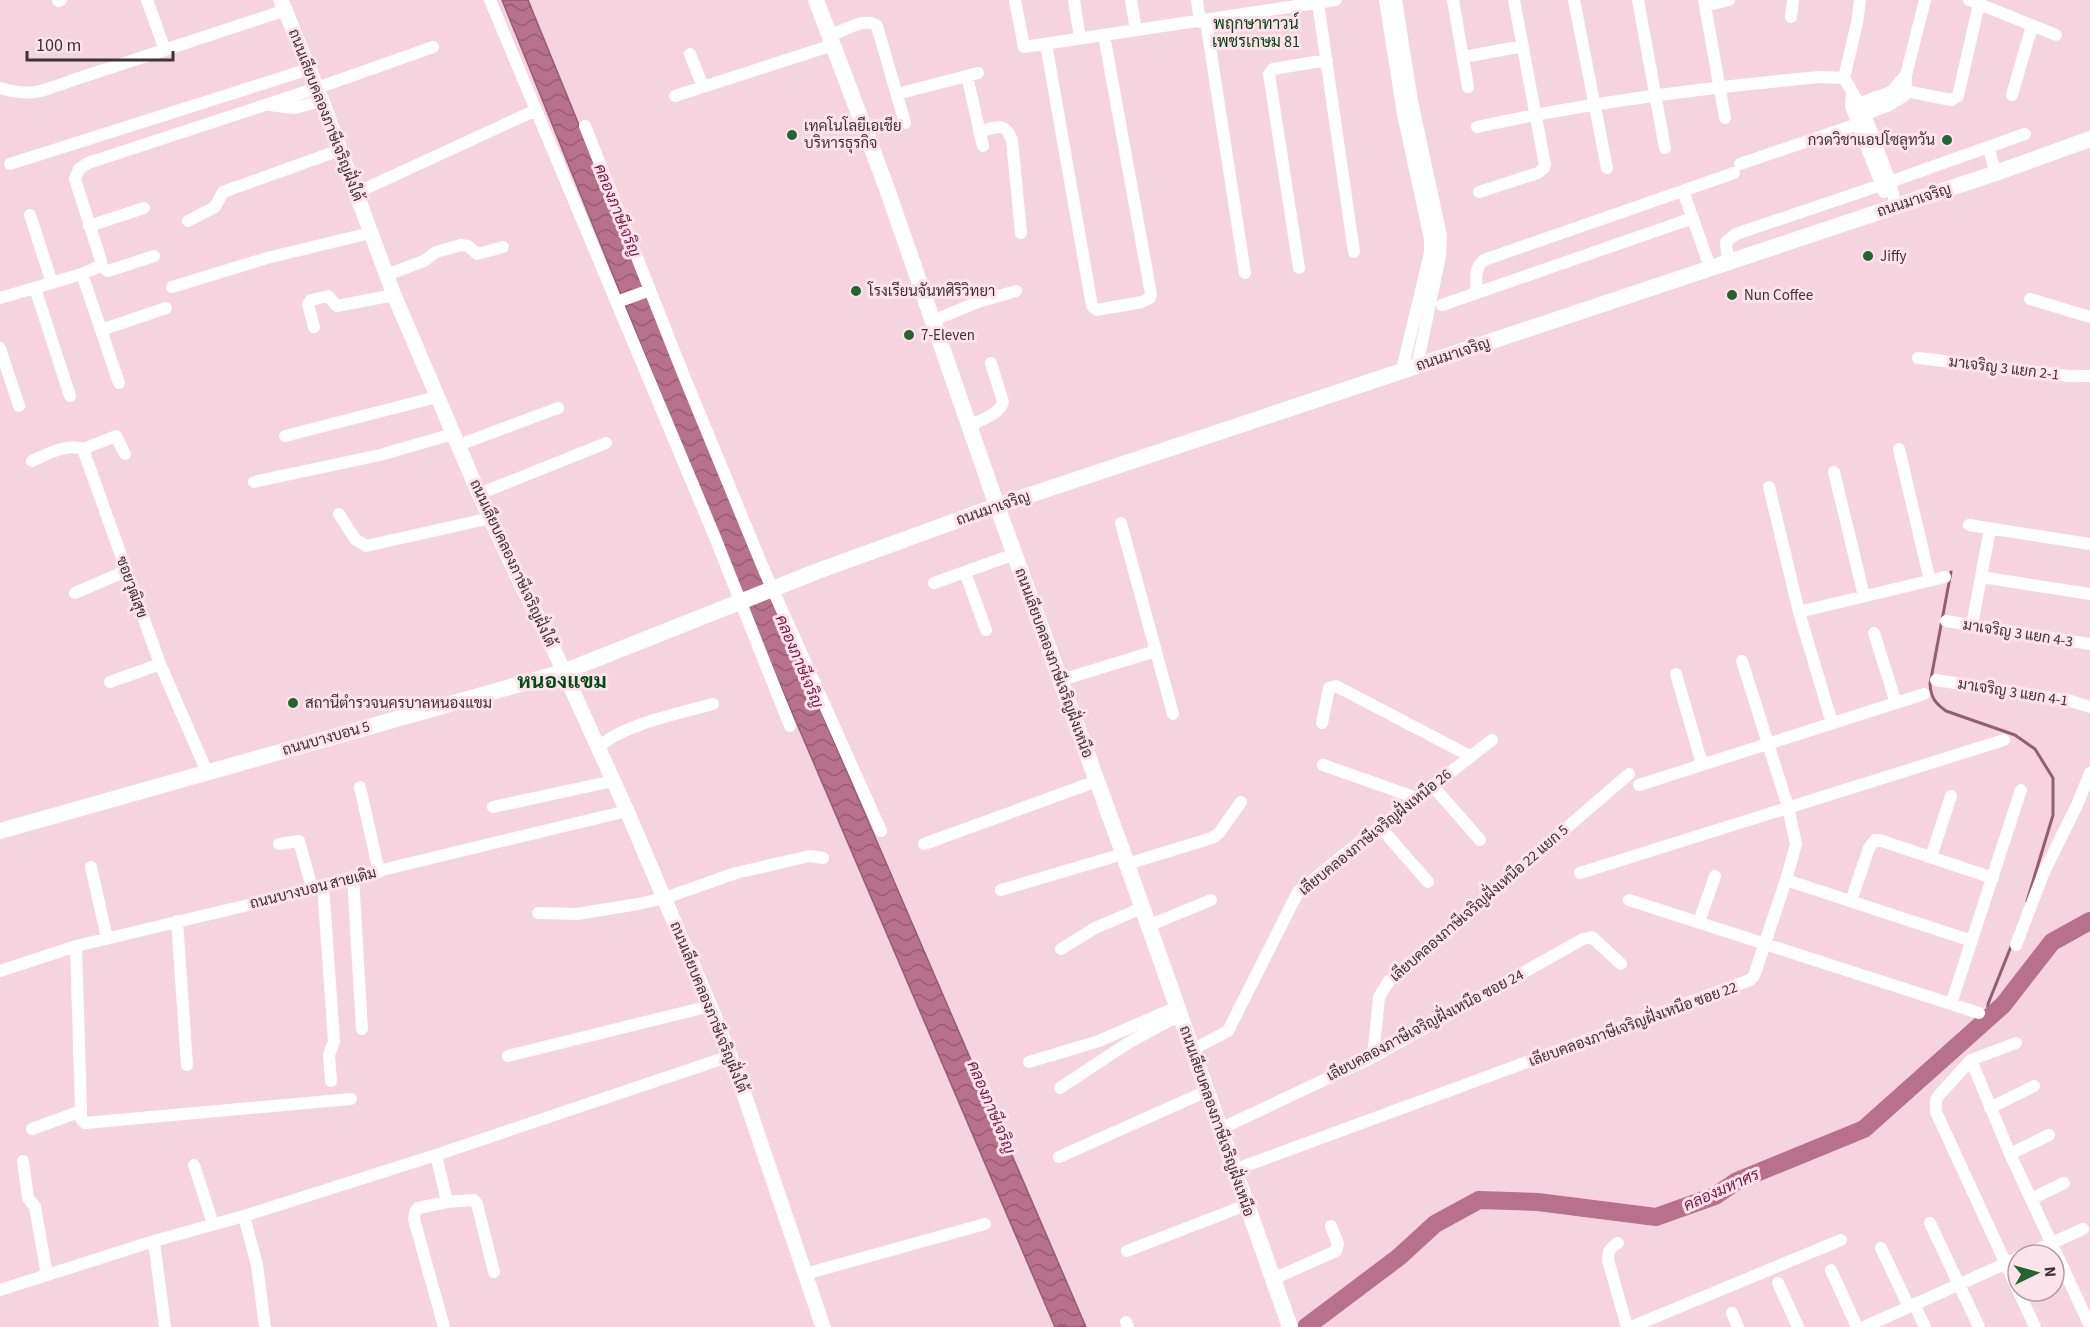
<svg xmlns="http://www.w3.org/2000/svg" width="2090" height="1327" font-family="'Source Sans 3',Sarabun,sans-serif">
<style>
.water{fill:url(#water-waves);stroke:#945e72;stroke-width:1.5}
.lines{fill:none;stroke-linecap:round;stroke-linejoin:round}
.stream{stroke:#945e72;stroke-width:3}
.river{stroke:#b8718b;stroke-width:18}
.minor{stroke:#fff;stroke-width:12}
.tertiary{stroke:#fff;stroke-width:15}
.secondary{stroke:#fff;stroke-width:16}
.poi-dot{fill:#24652f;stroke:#fee3ec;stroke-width:2}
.labels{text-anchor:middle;stroke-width:6;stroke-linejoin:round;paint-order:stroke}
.street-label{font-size:15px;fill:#3f3237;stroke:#fee3ec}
.poi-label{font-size:15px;fill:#3f3237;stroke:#fee3ec;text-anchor:start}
.neighbourhood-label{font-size:16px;fill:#074817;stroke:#fee3ec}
.water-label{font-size:16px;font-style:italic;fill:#711b43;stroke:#fee3ec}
.district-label{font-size:21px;font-weight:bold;fill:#074817;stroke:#fee3ec}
</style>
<defs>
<pattern id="water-waves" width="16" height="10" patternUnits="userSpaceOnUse" patternTransform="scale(1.5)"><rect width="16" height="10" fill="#b8718b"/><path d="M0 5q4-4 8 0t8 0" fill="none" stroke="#975d72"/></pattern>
</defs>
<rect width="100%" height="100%" fill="#f5d4df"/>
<!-- water -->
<path class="water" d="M502,0H528L772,598L1086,1327H1055L747,607Z"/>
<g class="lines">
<!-- stream -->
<path class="stream" d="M1951,572L1930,684C1931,698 1935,703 1946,711L2015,735L2035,749L2053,778V815L2027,901
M1987,1018L1988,1004L2012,944"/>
<!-- river -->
<path class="river" d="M1306,1327L1399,1257L1435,1224L1479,1200L1538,1202L1656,1217L1715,1196L1737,1181L1864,1129L2003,1005L2052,942L2090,921"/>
<!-- minor -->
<path class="minor" d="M147,0L165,50
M1015,0L1024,47L1336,0
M1074,0L1080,38
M1131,0L1136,30
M1197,0L1200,22
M1385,0L1403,114L1430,239V253L1402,370
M1396,0L1412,101L1441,236L1440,256L1417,366
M1453,0L1468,87
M1574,0L1607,168
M1638,0L1665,148
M1704,0L1725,118
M1860,0L1857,23L1844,78L1865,114L1890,182L1896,206
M1969,0L2056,35
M58,1L61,0
M1318,3L1354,252
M1705,6L1729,0
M1791,17L1793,0
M1206,21L1245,273
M830,36C843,31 866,16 877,26L905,123
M1046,44L1092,306L1097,310L1102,309L1142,302L1150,298L1151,294L1104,35
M690,54L703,87
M1464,57L1523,46
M967,76L983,146
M0,88C31,97 41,92 70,81L286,10
M1906,91L1951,100L1958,96L1979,4
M897,94L978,73
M1852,94L1851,106L1884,192
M2012,95L2032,26
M675,96L833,45
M269,105L294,108L322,101
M1855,105L1891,92L1906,75
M536,110L714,535L790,726
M1856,118L1887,106L1904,96L1906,91V75L1925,0
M585,126L682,371L764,570L881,831
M1477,127C1589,102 1705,88 1819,77L1844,78
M979,132C996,127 1005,121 1012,140L1021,233
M1988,147L1996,173
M10,164L309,69
M1740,164L1858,124
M1683,191L1710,267
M1479,192L1538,173L1544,168L1545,165L1514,0
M356,193L536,110L490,0
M30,215L52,283
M188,221L215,207L223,192L340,150
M89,226L144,208
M1728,261L1726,242L1736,234L1881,185L2025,134
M100,266L108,271L154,256
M1299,268L1269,74L1273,69L1327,60
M82,274L119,383
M386,275L424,261L436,252L461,245L468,246L477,254L503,247
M172,287L267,258L370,233
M35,288L70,396
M1477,292C1476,281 1474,268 1484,260L1734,173
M0,298L82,274L100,266L101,261L75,179L79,169L88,163L317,88L433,47
M2030,299L2090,317
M617,302L650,290
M1442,305L1693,218
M932,321L978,302L1016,291
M314,327L308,304L311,300L328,296L337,306L394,295
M101,330L166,308
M0,348L19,406
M1918,358L2069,376H2090
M969,426C980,420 999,415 1003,402L991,363
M285,436L437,397
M459,445L558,408
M1899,449L1930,581
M125,454L116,436L88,447L84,452L160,664L207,772
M32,461C48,454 68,442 86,450
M1834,472L1864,596
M254,482L380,455L453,434
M1769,487L1799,612L1832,723
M479,494L606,443
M339,514L355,539L366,546L491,518
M1121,523L1173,714
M1969,525L2090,544
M965,572L986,630
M1981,577L2090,594
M934,583L1015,554
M75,593L126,571
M1799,612L1945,577
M1946,621L2090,644
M1972,625L1990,529
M1874,633L1896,703
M1676,674L1702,764
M1061,680L1156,651
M1936,680L2071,701L2090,707
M110,682L160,664
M1322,723L1329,688L1336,686L1470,756
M598,748C620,725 681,713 713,704
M1323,765L1417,798
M1432,785L1480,840
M1639,785L1924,694
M360,787L379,872
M493,807L613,781
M1380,827L1428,882
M279,844L299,841L312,888
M924,844L1097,781
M1931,857L1951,796
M1127,864L1212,838L1219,833L1241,802
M91,867L107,938
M1580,873L2004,740
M353,877L362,1029
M1786,880L1972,941
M323,885L334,1041L329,1055L331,1081
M1001,890L1123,854
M1629,900L1979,1013
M1851,901L1869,848L1875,840H1879L1993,878
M538,913L577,914L638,904L665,898L736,873L810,856L823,858
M177,921L187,1065
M1699,922L1715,876
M1148,926L1211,900
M2016,945L2044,872L2077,805L2090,773
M76,946L81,1111V1119L85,1123L351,1099
M1061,949L1095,928L1142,908
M0,971L76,946L273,899L353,877L627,811
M1951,1004L2021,790
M2016,1043L1971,1060L1939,1095L1936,1100V1112L2035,1327
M1192,1050L1228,1031L1298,892L1346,853L1492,740
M508,1056L710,1006
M1373,1057L1379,997L1389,981L1629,774
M1971,1060L2010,1154L2090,1326
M1029,1062L1099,1041L1177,1007
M1060,1088L1128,1043L1180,1015
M1990,1108L2034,1086
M32,1129L81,1111
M1220,1129L1373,1057L1583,939L1592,937L1621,964
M2010,1154L2049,1135
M436,1155L447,1202L418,1208L415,1212L414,1219L444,1327
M1059,1157L1207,1091
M23,1161L28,1198L35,1207L47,1275
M194,1165L213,1224
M1234,1170L1750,980L1754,976L1786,880L1796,844L1788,807L1742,661
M2031,1199L2064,1183
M447,1202L474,1200L477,1204L494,1272
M244,1216L257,1265L265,1327
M1930,1223L1979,1327
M154,1241L165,1327
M1618,1243C1610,1248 1608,1251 1608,1260L1627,1327
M1881,1248L1909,1307
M1127,1251L1246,1205
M2025,1255L2083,1229
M1831,1270L1857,1327
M805,1274L985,1224
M1273,1279L1336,1251L1338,1244L1331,1226
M1778,1283L1798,1327
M0,1290L154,1241L244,1216L436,1155L730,1056
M1914,1304L1925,1327
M1732,1313L1738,1327
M1126,1322L1128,1327
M1631,1327L1841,1240
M1864,1327L2018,1258"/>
<!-- tertiary -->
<path class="tertiary" d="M281,0L322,101L394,295L479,494L523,588L549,639L627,811L710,1006L738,1076L823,1327"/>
<!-- secondary -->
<path class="secondary" d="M816,0L886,186L997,506L1122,850L1290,1327
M0,831L563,672L818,571L997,506L1996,173L2090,139"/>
</g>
<!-- markers -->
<g class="poi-dot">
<circle cx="792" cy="135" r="6"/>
<circle cx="1947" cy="140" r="6"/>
<circle cx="1868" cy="256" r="6"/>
<circle cx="856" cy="291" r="6"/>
<circle cx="1732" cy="295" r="6"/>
<circle cx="909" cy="335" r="6"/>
<circle cx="293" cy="703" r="6"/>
</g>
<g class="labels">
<!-- street labels -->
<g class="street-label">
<text transform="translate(326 115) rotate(69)" y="5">ถนนเลียบคลองภาษีเจริญฝั่งใต้</text>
<text transform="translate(1914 200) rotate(-18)" y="5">ถนนมาเจริญ</text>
<text transform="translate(1453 354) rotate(-18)" y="5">ถนนมาเจริญ</text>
<text transform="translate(2004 368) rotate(7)" y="5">มาเจริญ 3 แยก 2-1</text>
<text transform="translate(993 508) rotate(-19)" y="5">ถนนมาเจริญ</text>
<text transform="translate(513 563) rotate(65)" y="5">ถนนเลียบคลองภาษีเจริญฝั่งใต้</text>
<text transform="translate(132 587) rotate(70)" y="5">ซอยวุฒิสุข</text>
<text transform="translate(2018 633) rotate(9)" y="5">มาเจริญ 3 แยก 4-3</text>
<text transform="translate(1054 663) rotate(70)" y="5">ถนนเลียบคลองภาษีเจริญฝั่งเหนือ</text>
<text transform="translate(2013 692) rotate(9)" y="5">มาเจริญ 3 แยก 4-1</text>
<text transform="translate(326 738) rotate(-16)" y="5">ถนนบางบอน 5</text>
<text transform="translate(1375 832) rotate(-39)" y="5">เลียบคลองภาษีเจริญฝั่งเหนือ 26</text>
<text transform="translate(313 888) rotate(-14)" y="5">ถนนบางบอน สายเดิม</text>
<text transform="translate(1479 903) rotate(-41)" y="5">เลียบคลองภาษีเจริญฝั่งเหนือ 22 แยก 5</text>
<text transform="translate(709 1007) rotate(68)" y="5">ถนนเลียบคลองภาษีเจริญฝั่งใต้</text>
<text transform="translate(1633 1024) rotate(-20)" y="5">เลียบคลองภาษีเจริญฝั่งเหนือ ซอย 22</text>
<text transform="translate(1425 1025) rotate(-28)" y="5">เลียบคลองภาษีเจริญฝั่งเหนือ ซอย 24</text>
<text transform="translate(1217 1121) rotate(71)" y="5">ถนนเลียบคลองภาษีเจริญฝั่งเหนือ</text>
</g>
<!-- poi labels -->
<g class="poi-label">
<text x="804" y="131">เทคโนโลยีเอเชีย<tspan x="804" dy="17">บริหารธุรกิจ</tspan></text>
<text x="1935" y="145" text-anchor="end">กวดวิชาแอปโซลูทวัน</text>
<text x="1880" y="261">Jiffy</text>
<text x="868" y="296">โรงเรียนจันทศิริวิทยา</text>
<text x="1744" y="300">Nun Coffee</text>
<text x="921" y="340">7-Eleven</text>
<text x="305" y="708">สถานีตำรวจนครบาลหนองแขม</text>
</g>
<!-- neighbourhood labels -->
<g class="neighbourhood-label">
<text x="1256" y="29">พฤกษาทาวน์<tspan x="1256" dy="18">เพชรเกษม 81</tspan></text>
</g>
<!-- water labels -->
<g class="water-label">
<text transform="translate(618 210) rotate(68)" y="6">คลองภาษีเจริญ</text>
<text transform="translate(800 661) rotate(67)" y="6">คลองภาษีเจริญ</text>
<text transform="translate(992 1107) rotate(67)" y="6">คลองภาษีเจริญ</text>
<text transform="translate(1721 1189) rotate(-24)" y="6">คลองมหาศร</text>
</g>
<!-- district labels -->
<g class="district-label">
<text x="562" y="688">หนองแขม</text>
</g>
</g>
<!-- north arrow -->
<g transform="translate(2036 1273) rotate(85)"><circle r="28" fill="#fee3ec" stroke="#b29ca4" stroke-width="1.5"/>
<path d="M0-4.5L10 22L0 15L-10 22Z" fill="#24652f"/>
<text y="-9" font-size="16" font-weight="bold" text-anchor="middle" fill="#3f3237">N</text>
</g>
<!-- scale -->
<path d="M27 51v9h146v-9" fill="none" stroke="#3f3237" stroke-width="3"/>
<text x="36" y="51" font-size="18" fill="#3f3237" stroke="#fee3ec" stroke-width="4.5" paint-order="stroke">100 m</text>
</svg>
